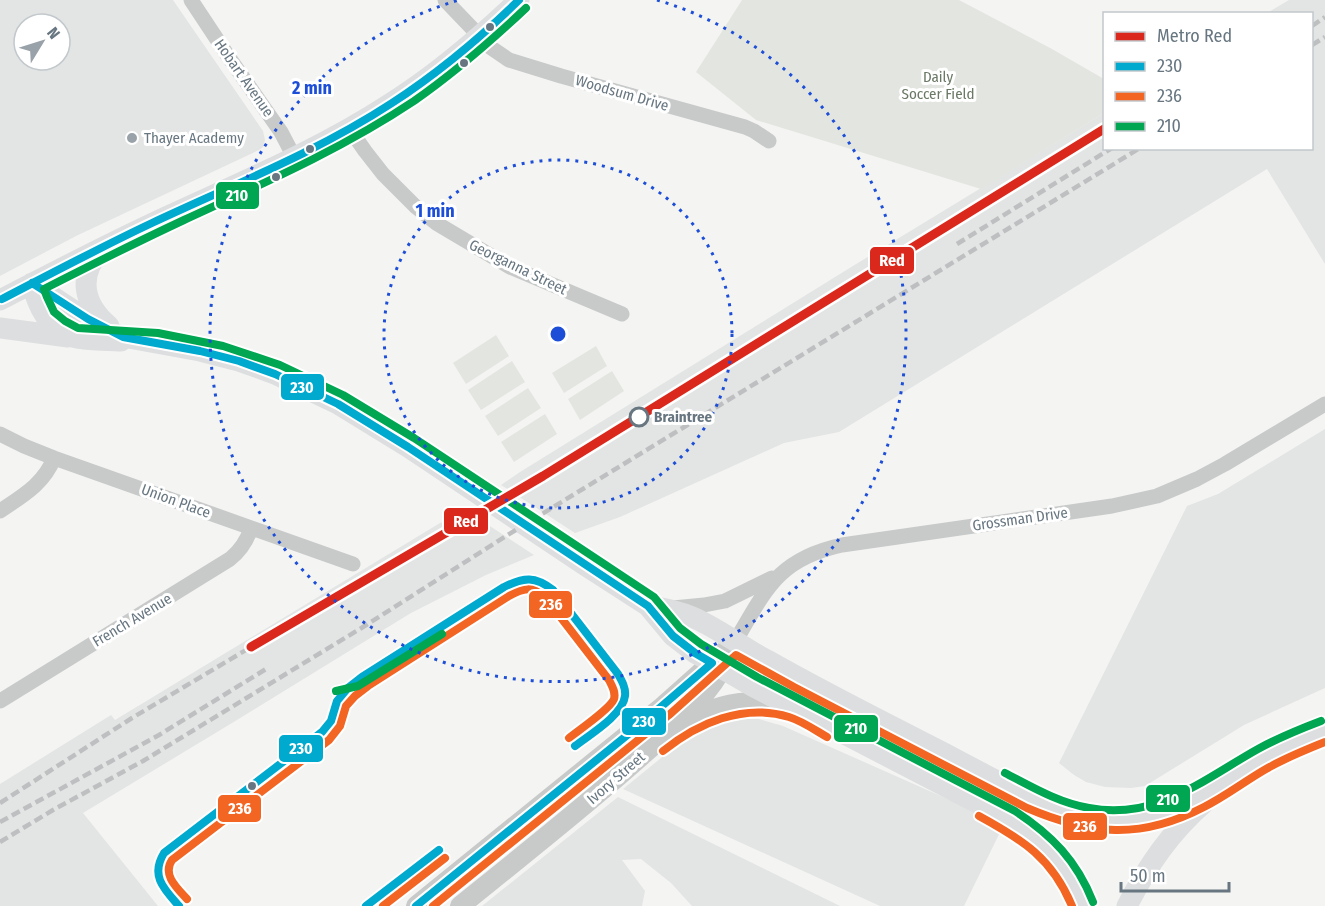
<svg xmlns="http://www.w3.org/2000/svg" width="1325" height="906" font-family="'Fira Sans Condensed',sans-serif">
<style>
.built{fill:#e3e4e4;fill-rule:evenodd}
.green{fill:#e3e6e0}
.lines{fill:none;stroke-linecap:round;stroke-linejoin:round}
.minor{stroke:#c8caca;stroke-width:15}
.tertiary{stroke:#c8caca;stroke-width:20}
.secondary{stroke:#dddedf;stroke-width:21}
.rail{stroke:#bebfc0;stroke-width:4.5;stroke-dasharray:9 4.5;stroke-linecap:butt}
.bus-1-casing{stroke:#fff;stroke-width:12}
.bus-2-casing{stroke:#fff;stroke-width:12}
.bus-3-casing{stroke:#fff;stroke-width:12}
.bus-1{stroke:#00a9ce;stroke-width:8}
.bus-2{stroke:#f26522;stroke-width:8}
.bus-3{stroke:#00a651;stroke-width:8}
.metro-1-casing{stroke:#fff;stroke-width:14}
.metro-1{stroke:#da291c;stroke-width:9}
.ring{fill:none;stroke:#1d4ed8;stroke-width:3;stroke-dasharray:3 6}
.bus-dot{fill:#677680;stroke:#fff;stroke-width:2}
.poi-dot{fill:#98a2a8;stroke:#fff;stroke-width:2}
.stop-dot{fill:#fff;stroke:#677680;stroke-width:3}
.labels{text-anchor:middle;stroke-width:6;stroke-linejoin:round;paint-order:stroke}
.park-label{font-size:15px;fill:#6a7865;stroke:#fff}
.street-label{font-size:15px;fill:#677680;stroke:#fff}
.poi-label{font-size:15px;fill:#677680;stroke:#fff;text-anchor:start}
.stop-label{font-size:15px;font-weight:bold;fill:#677680;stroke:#fff;text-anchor:start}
.centre{fill:#1d4ed8;stroke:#fff;stroke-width:3}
.ring-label{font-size:18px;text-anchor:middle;font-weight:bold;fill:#1d4ed8;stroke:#fff;stroke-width:6;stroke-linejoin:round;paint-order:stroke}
.line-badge{stroke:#fff;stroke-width:2}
.badge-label{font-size:16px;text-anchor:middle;font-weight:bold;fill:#fff}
</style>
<rect width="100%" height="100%" fill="#f4f4f3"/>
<!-- built -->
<path class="built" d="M0,0H173L263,131L265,140L263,147L259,150L76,236L0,276ZM24,24H60V60H24Z
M1289,0H1325V264L1267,169L839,432L784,443L620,517L575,533L501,485L520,472L848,269L1104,113V148H1312V14L1267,13Z
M1325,429V688L1244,725L1145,786L1131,788L1105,787L1086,782L1074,775L1059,763L1187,506L1218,494Z
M470,513L534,555L486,575L411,613L232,723L83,813L158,906H0V784L111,715L115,720L440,523Z
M731,719H759L783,726L1004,824L964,906H880L623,789L688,736L708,724Z
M618,797L840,906H692L671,883L641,859L622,860L645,891L642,906H482Z"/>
<!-- green -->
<path class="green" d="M742,0H959L1052,49L1104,79V113L981,189L756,120L696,72Z
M496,335L509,356L466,384L453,363Z
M596,346L607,366L564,393L552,373Z
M512,361L525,382L481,410L468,390Z
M612,371L624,391L580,420L568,399Z
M528,388L541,408L498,436L485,416Z
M545,414L557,434L514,462L501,442Z"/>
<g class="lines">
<!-- minor -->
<path class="minor" d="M191,0L228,56L281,132L294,157
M445,0L490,47L509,60L561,76L745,127L754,131L769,141
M349,128L365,151L383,174L416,207L436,223L510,267L622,314
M0,434L24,446L54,458L353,564
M0,511C22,496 44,484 54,458
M673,608L704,605L725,601L772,578
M735,642C766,589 778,559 842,545L1112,506L1157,496L1197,479L1225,464L1325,404
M0,701L230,559C240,551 247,541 251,528"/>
<!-- tertiary -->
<path class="tertiary" d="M687,721C718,704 751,697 786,706
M416,906L662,707L735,642
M460,906C517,860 574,815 629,767C666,734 707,702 729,656"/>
<!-- secondary -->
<path class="secondary" d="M102,249C77,275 83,304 109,326
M32,283C62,302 90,324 123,337L200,351L239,361L275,374L338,404L408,447L583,564L648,606L673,636L695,653L752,686L1010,820C1044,841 1070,867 1083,906
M32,283C37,306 49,330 73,337C88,341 106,340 121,341
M0,300C50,274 100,248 151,224C232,186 316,152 391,103C437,74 479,38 519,0
M0,328L68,337
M648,606C663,608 678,611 692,617C718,628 742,647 767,660C825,693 885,723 944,753C964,764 984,774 1005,785C1037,801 1070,819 1107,820C1160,822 1193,803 1237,775
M1228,783C1257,759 1290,744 1325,731
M1127,906C1148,865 1170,833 1204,803"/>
<!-- rail -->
<path class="rail" d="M1312,26L1325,17
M1312,45L1325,37
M957,244L1112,148
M0,803L132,718L251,647
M0,822L159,735L266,669
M0,842L53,810L143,761L363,627L506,536L1140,148"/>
<defs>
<path id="bus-1" d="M32,283L88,319L123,337L200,351L239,361L275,374L338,404L408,447L648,606L673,636L695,653L712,663L641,724L416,906
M2,299C52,273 101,247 152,223C233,185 317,152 392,103C438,73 480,38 519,0
M179,906C164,889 150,876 164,853L322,732L331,721L337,701L348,688L362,677L504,587C524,577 535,576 553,590L618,674C622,681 626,688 625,696C623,715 589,735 575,746
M366,906L439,850"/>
<path id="bus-2" d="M663,751C698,723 743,703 789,717C802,721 815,730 827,737
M979,816C1023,840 1052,858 1072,906
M187,899C177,888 162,875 172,860L329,740L340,726L346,706L355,696L368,686L509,596C524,588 532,586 545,597L609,680C612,686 616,692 614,699C610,709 579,730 569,738
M383,906L445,858
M433,906L669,715L736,655L794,687L1027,808C1090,835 1141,840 1204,807C1226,796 1245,781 1266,769C1285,758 1305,750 1325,742"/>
<path id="bus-3" d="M526,8C491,41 454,73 414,101C342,149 262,184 184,220C137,242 91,265 44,289L47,297L54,312L65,321L78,328L158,333L223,346L280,365L343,395L414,438L654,597L680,628L701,644L757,677L1015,811C1052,835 1077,861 1093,902
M336,691L358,686L442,634
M1005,773C1032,787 1059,803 1089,808C1156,821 1204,779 1258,749C1278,738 1300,729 1321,721"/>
</defs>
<!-- bus-1 casing -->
<use href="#bus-1" class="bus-1-casing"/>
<!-- bus-2 casing -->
<use href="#bus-2" class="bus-2-casing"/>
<!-- bus-3 casing -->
<use href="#bus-3" class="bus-3-casing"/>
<!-- bus-1 -->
<use href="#bus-1" class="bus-1"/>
<!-- bus-2 -->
<use href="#bus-2" class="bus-2"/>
<!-- bus-3 -->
<use href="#bus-3" class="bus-3"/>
<defs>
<path id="metro-1" d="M251,647L543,476L1104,129"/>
</defs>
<!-- metro-1 casing -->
<use href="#metro-1" class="metro-1-casing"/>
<!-- metro-1 -->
<use href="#metro-1" class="metro-1"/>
</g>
<!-- distance rings -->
<g class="ring">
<circle cx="558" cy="334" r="174"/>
<path d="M657 0A348 348 0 1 1 459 0"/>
</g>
<!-- markers -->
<g class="bus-dot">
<circle cx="490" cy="27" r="5"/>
<circle cx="464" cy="63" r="5"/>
<circle cx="310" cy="149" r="5"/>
<circle cx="276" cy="177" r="5"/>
<circle cx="252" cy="786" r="5"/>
</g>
<circle class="poi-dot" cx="132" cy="138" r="6"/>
<circle class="stop-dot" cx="639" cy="417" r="9"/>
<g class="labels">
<!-- park labels -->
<g class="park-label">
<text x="938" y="82">Daily<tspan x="938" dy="17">Soccer Field</tspan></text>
</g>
<!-- street labels -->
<g class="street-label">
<text transform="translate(244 78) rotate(55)" y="5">Hobart Avenue</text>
<text transform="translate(622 93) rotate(16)" y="5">Woodsum Drive</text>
<text transform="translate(518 267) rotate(26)" y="5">Georganna Street</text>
<text transform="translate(176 501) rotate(20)" y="5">Union Place</text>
<text transform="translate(1020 519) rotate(-8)" y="5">Grossman Drive</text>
<text transform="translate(132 620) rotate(-31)" y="5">French Avenue</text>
<text transform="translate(616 778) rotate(-41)" y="5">Ivory Street</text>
</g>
<!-- poi labels -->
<g class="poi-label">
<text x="144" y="143">Thayer Academy</text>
</g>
<!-- stop labels -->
<g class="stop-label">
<text x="654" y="422">Braintree</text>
</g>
</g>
<circle cx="558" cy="334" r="9" class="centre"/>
<g class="ring-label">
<text x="312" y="94">2 min</text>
<text x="435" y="217">1 min</text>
</g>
<g class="line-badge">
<rect x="215" y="181" width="45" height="29" rx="6" fill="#00a651"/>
<rect x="869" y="246" width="46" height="29" rx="6" fill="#da291c"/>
<rect x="280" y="373" width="45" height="28" rx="6" fill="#00a9ce"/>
<rect x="443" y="507" width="46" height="28" rx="6" fill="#da291c"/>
<rect x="528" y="590" width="45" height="29" rx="6" fill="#f26522"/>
<rect x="621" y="707" width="46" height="29" rx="6" fill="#00a9ce"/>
<rect x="833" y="714" width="46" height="29" rx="6" fill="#00a651"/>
<rect x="278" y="734" width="46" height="29" rx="6" fill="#00a9ce"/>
<rect x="1145" y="784" width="46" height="29" rx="6" fill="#00a651"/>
<rect x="217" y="794" width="45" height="29" rx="6" fill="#f26522"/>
<rect x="1062" y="812" width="46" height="29" rx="6" fill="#f26522"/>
</g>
<g class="badge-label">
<text x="237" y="201">210</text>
<text x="892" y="266">Red</text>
<text x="302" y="393">230</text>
<text x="466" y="527">Red</text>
<text x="551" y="610">236</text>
<text x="644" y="727">230</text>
<text x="856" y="734">210</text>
<text x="301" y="754">230</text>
<text x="1168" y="805">210</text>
<text x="240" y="814">236</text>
<text x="1085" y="832">236</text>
</g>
<!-- legend -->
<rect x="1103" y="12" width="210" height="138" fill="#ffffff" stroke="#c2c8cc" stroke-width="1.5"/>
<rect x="1115" y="32" width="30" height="9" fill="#da291c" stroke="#c2c8cc" stroke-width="1.5"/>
<text x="1157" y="42" font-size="18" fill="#677680">Metro Red</text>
<rect x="1115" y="62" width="30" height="9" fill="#00a9ce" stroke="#c2c8cc" stroke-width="1.5"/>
<text x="1157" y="72" font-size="18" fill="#677680">230</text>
<rect x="1115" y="92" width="30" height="9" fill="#f26522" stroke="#c2c8cc" stroke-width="1.5"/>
<text x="1157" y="102" font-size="18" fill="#677680">236</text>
<rect x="1115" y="122" width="30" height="9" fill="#00a651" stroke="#c2c8cc" stroke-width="1.5"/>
<text x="1157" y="132" font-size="18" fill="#677680">210</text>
<!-- north arrow -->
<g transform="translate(42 42) rotate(52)"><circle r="28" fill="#ffffff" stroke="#c2c8cc" stroke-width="1.5"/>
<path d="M0-4.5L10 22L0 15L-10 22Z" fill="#98a2a8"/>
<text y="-9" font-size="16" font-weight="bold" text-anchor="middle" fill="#677680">N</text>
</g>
<!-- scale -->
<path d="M1121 882v9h108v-9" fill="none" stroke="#677680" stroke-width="3"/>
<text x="1130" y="882" font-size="18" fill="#677680" stroke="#ffffff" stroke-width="4.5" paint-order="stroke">50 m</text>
</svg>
